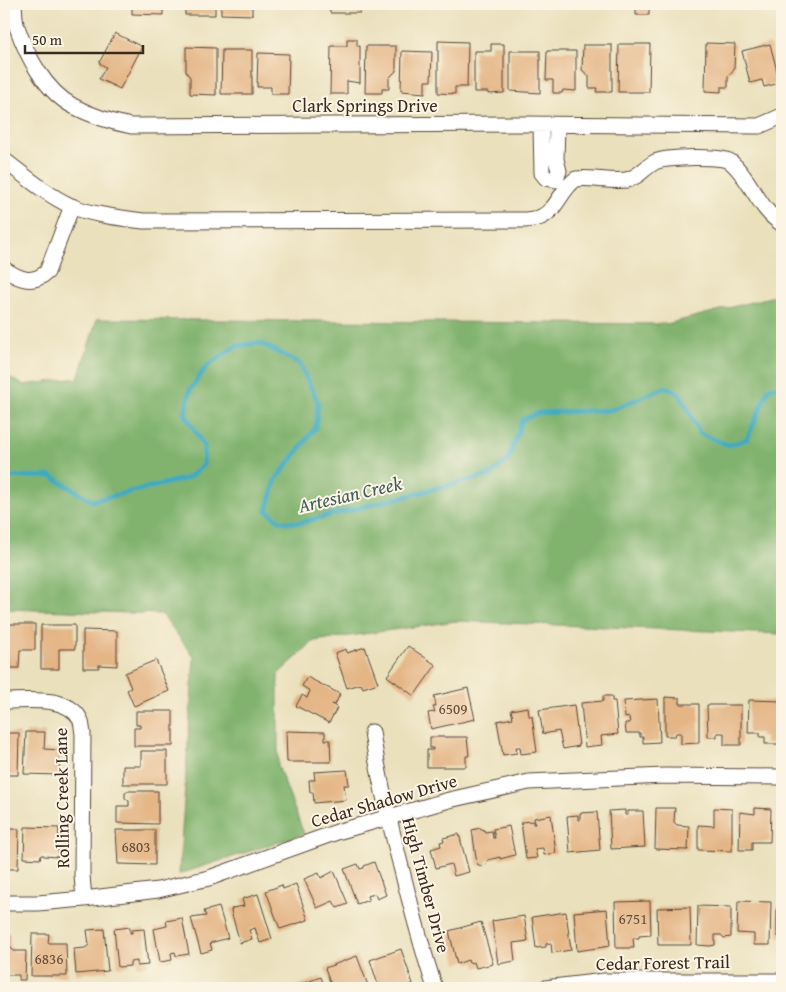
<svg xmlns="http://www.w3.org/2000/svg" width="786" height="992" font-family="'Gentium Book Plus',serif">
<style>
.forest{fill:#81b36e;stroke:#5e6e46}
.lines{fill:none;stroke-linecap:round;stroke-linejoin:round}
.stream{stroke:#3faabf;stroke-width:5}
.building{fill:#e4b585}
.street-casing{stroke:#554536;stroke-width:17}
.street{stroke:#fff;stroke-width:15}
.labels{text-anchor:middle;stroke-width:4;stroke-linejoin:round;paint-order:stroke}
.number-label{font-size:15px;fill:#654d38}
.street-label{font-size:18px;fill:#3b2a1e;stroke:#fcf5e5}
.water-label{font-size:19px;font-style:italic;fill:#3d5d5e;stroke:#fcf5e5}
</style>
<rect width="100%" height="100%" fill="#fcf5e5"/>
<filter id="ink" filterUnits="userSpaceOnUse"><feTurbulence type="fractalNoise" baseFrequency=".02" numOctaves="2"/><feDisplacementMap in="SourceGraphic" scale="10" xChannelSelector="R" yChannelSelector="G"/><feConvolveMatrix kernelMatrix="1 2 1 2 8 2 1 2 1" color-interpolation-filters="sRGB"/></filter>
<filter id="wash" filterUnits="userSpaceOnUse"><feTurbulence type="fractalNoise" baseFrequency=".0096" numOctaves="4" result="noise"/><feDisplacementMap in="SourceGraphic" scale="20" xChannelSelector="R" yChannelSelector="G"/><feGaussianBlur stdDeviation="1.12" result="paint"/><feColorMatrix in="noise" values="0 0 0 0 0 0 0 0 0 0 0 0 0 0 0 0 0 1.4 0 .05"/><feComposite in="paint" operator="in"/></filter>
<g filter="url(#wash)">
<rect width="100%" height="100%" fill="#eae0bc"/>
<!-- forest -->
<path class="forest" d="M782,294V634L456,621L314,641L278,674V766L304,834L179,874L194,657L162,614L4,609V374L23,385L78,378L97,319L667,324Z"/>
<g class="lines">
<!-- stream -->
<path class="stream" d="M4,477L51,476L92,501L188,478L203,465L204,446L185,414L190,390L207,366L236,346L260,343L299,363L318,402L316,427L275,481L267,511L280,521L299,523L490,475L508,460L522,420L538,413L611,410L666,387L680,394L700,434L729,445L747,439L769,388L782,386"/>
</g>
<g id="blocks">
<!-- building -->
<path class="building" d="M132,4H163V15L132,14Z
M185,4H215V15H185Z
M221,4H252V15L221,14Z
M330,4H360V13H330Z
M619,4H649V15H636V7H619Z
M115,33L142,47L120,89L99,79L106,67L99,63Z
M347,39H357V46H360V83L347,81V94H330L331,46H347Z
M438,41L468,42L467,87H455V94L438,93Z
M706,43L735,44L734,69L728,76V87H721V92L705,91Z
M491,44H504V93L488,94V92H474V51H491Z
M619,44H650L649,92H618Z
M770,44L780,83L764,87L762,80L750,83L742,51Z
M583,45H612V92H596L597,88H589V76L582,70Z
M366,46H396V71L389,78V89H382V93H365Z
M186,47L216,48V95L190,94V77L186,72Z
M222,50H252V94H221Z
M402,51L432,52L431,81H425V93L401,91Z
M510,51H540V93L510,91Z
M547,51H576V91L563,90L562,93H553V80H546Z
M258,53L289,54L288,94H271V87H257Z
M4,624H35V650H20L19,668H4Z
M41,625H75V649H59V669H41Z
M83,630L117,631V666L99,665V668H83Z
M408,646L436,665L414,696L387,676Z
M365,647L378,683L363,688L361,684L347,688L335,653L346,649L347,653Z
M156,660L169,691L134,706L127,690L131,688L125,673Z
M307,677L340,694L335,705L332,704L337,708L329,723L296,706L302,695L307,698L310,691L302,686Z
M468,688L475,719L431,729L428,713L435,712L433,707L436,706L434,696Z
M603,696H612V701H615L618,734L601,736L602,745L585,747L581,703L603,701Z
M665,697L680,698V704H699V743L681,744V733H676L675,736H665Z
M658,699L660,742L643,743V737H640V733H626L625,723H630L629,717L625,718L624,701Z
M749,700L782,701V744H765V737H760V733H748Z
M574,705L579,746L563,749L559,731L543,734L539,710Z
M707,705H741V745H724V733H717V737H708Z
M528,707L529,716H532L537,752L521,754L520,747H516L517,753L503,755L497,721L513,718L511,710Z
M136,711H173V746H134V728H140V725H136Z
M286,731L325,732V740H330L331,762H287Z
M26,732H45L44,749L60,750L59,775L24,774Z
M4,733H19L18,775H4Z
M430,737H467L469,756H466V767H427V750H433V748H430Z
M141,751H167V784H123V766H141Z
M347,770L349,785H344L346,800L314,803L313,792H310L309,780H315L314,772Z
M128,791H158V824L117,823V806H129V801L125,798V793Z
M656,808H675L674,822L677,825L689,826L688,850L655,849Z
M714,808L732,809V851L698,850V825L714,826Z
M755,808L771,809L770,842H752V850H739L740,812L755,814Z
M625,810V815H628V811H643L645,847L611,849L609,811Z
M779,810H782V839H779Z
M597,812L600,850L570,853L567,816L578,815V820H580V813Z
M551,815L556,853L544,855L543,848L535,849L537,858L526,859L521,822L533,821V824H535L534,818Z
M509,826L515,855L500,859V857L488,860L485,865L481,866L477,864L472,830L480,828L484,830L485,832L492,831L493,838H495L493,829Z
M25,827L59,828L58,857L44,856V855H41L40,859L24,858Z
M4,829H19L18,869H4Z
M116,830H155V865L118,864Z
M459,834L469,872L454,876L451,864L436,868L431,849L441,846L440,842L444,841L443,838Z
M374,862L386,895L377,899L375,894L367,896L369,900L357,904L344,869L358,864L360,869L364,868V866Z
M334,871L348,904L337,908L333,901L317,908L304,879L319,873L321,878Z
M296,884L308,920L280,929L266,891L282,885L283,889Z
M258,894L272,939L260,943L255,928L249,930L252,939L240,943L231,911L232,908L244,906L242,899Z
M650,901L651,935L639,936V938H633L634,948H616L615,902Z
M738,901L771,902L770,945H754V934L737,933Z
M698,906L731,907V937L724,938L721,935H715V945L710,946L697,945Z
M219,907L228,938L210,943L212,950L201,953L191,918L206,916L204,911Z
M690,907L691,945H658L657,908Z
M777,907H782V938H779L777,935Z
M607,909L610,946L577,951L574,912Z
M566,912L571,950L552,953L551,943L546,944V947L536,948L532,917Z
M524,916L528,941L513,943L515,961L498,964L492,921Z
M182,918L189,954L176,956L175,952L171,953L172,960L160,962L154,929L167,926L166,921Z
M481,922L493,964L476,968L474,962L469,963L468,960L457,964L449,931Z
M130,927V933H132V930L144,929L148,965L137,966V961L130,962V966L118,967L114,929Z
M104,929L108,971L76,974L74,949L85,948L89,945L87,930Z
M4,933L10,934V947L14,951H26L25,980H19V975H4Z
M32,934H49L48,943H66L67,976H31Z
M401,949L413,984L400,988H379L370,960Z
M357,956L369,988H332L325,968Z
M321,977L325,988H290Z"/>
</g>
</g>
<g filter="url(#ink)">
<use href="#blocks" fill-opacity="0" stroke="#554536" stroke-width="1"/>
<g class="lines">
<defs>
<path id="street" d="M14,4C15,11 14,20 17,27C27,56 45,91 73,106C92,116 111,122 131,126L522,124L759,126L782,116
M541,125L542,173L546,178L556,180L559,171L556,159L557,125
M4,160C25,176 47,195 71,206C92,215 121,218 143,221L526,220C531,219 537,219 541,217C558,209 561,189 576,179C592,177 609,182 626,180C638,178 645,167 655,162C665,157 724,155 731,162C751,179 759,210 782,224
M4,269C19,279 32,285 47,272L72,206
M4,701C27,701 67,695 80,719C82,723 82,729 83,734L82,875L84,899
M372,732C378,775 388,816 399,859C410,903 421,946 435,988
M4,903H38L84,899L158,890L209,878L337,832L449,800L529,782L665,776L782,777
M545,988L604,981H782"/>
</defs>
<!-- street casing -->
<use href="#street" class="street-casing"/>
<!-- street -->
<use href="#street" class="street"/>
</g>
</g>
<g class="labels">
<!-- number labels -->
<g class="number-label">
<text x="453" y="714">6509</text>
<text x="136" y="852">6803</text>
<text x="633" y="924">6751</text>
<text x="49" y="964">6836</text>
</g>
<!-- street labels -->
<g class="street-label">
<text x="365" y="112">Clark Springs Drive</text>
<text transform="translate(62 798) rotate(-91)" y="6">Rolling Creek Lane</text>
<text transform="translate(384 801) rotate(-16)" y="6">Cedar Shadow Drive</text>
<text transform="translate(426 885) rotate(75)" y="6">High Timber Drive</text>
<text transform="translate(663 963) rotate(-1)" y="6">Cedar Forest Trail</text>
</g>
<!-- water labels -->
<g class="water-label">
<text transform="translate(350 494) rotate(-13)" y="7">Artesian Creek</text>
</g>
</g>
<!-- margin -->
<rect width="786" height="992" fill="none" stroke="#fcf5e5" stroke-width="20"/>
<!-- scale -->
<path d="M25 45v8h118v-8" fill="none" stroke="#3b2a1e" stroke-width="2.5"/>
<text x="32" y="45" font-size="15" fill="#3b2a1e" stroke="#fcf5e5" stroke-width="4" paint-order="stroke">50 m</text>
</svg>
